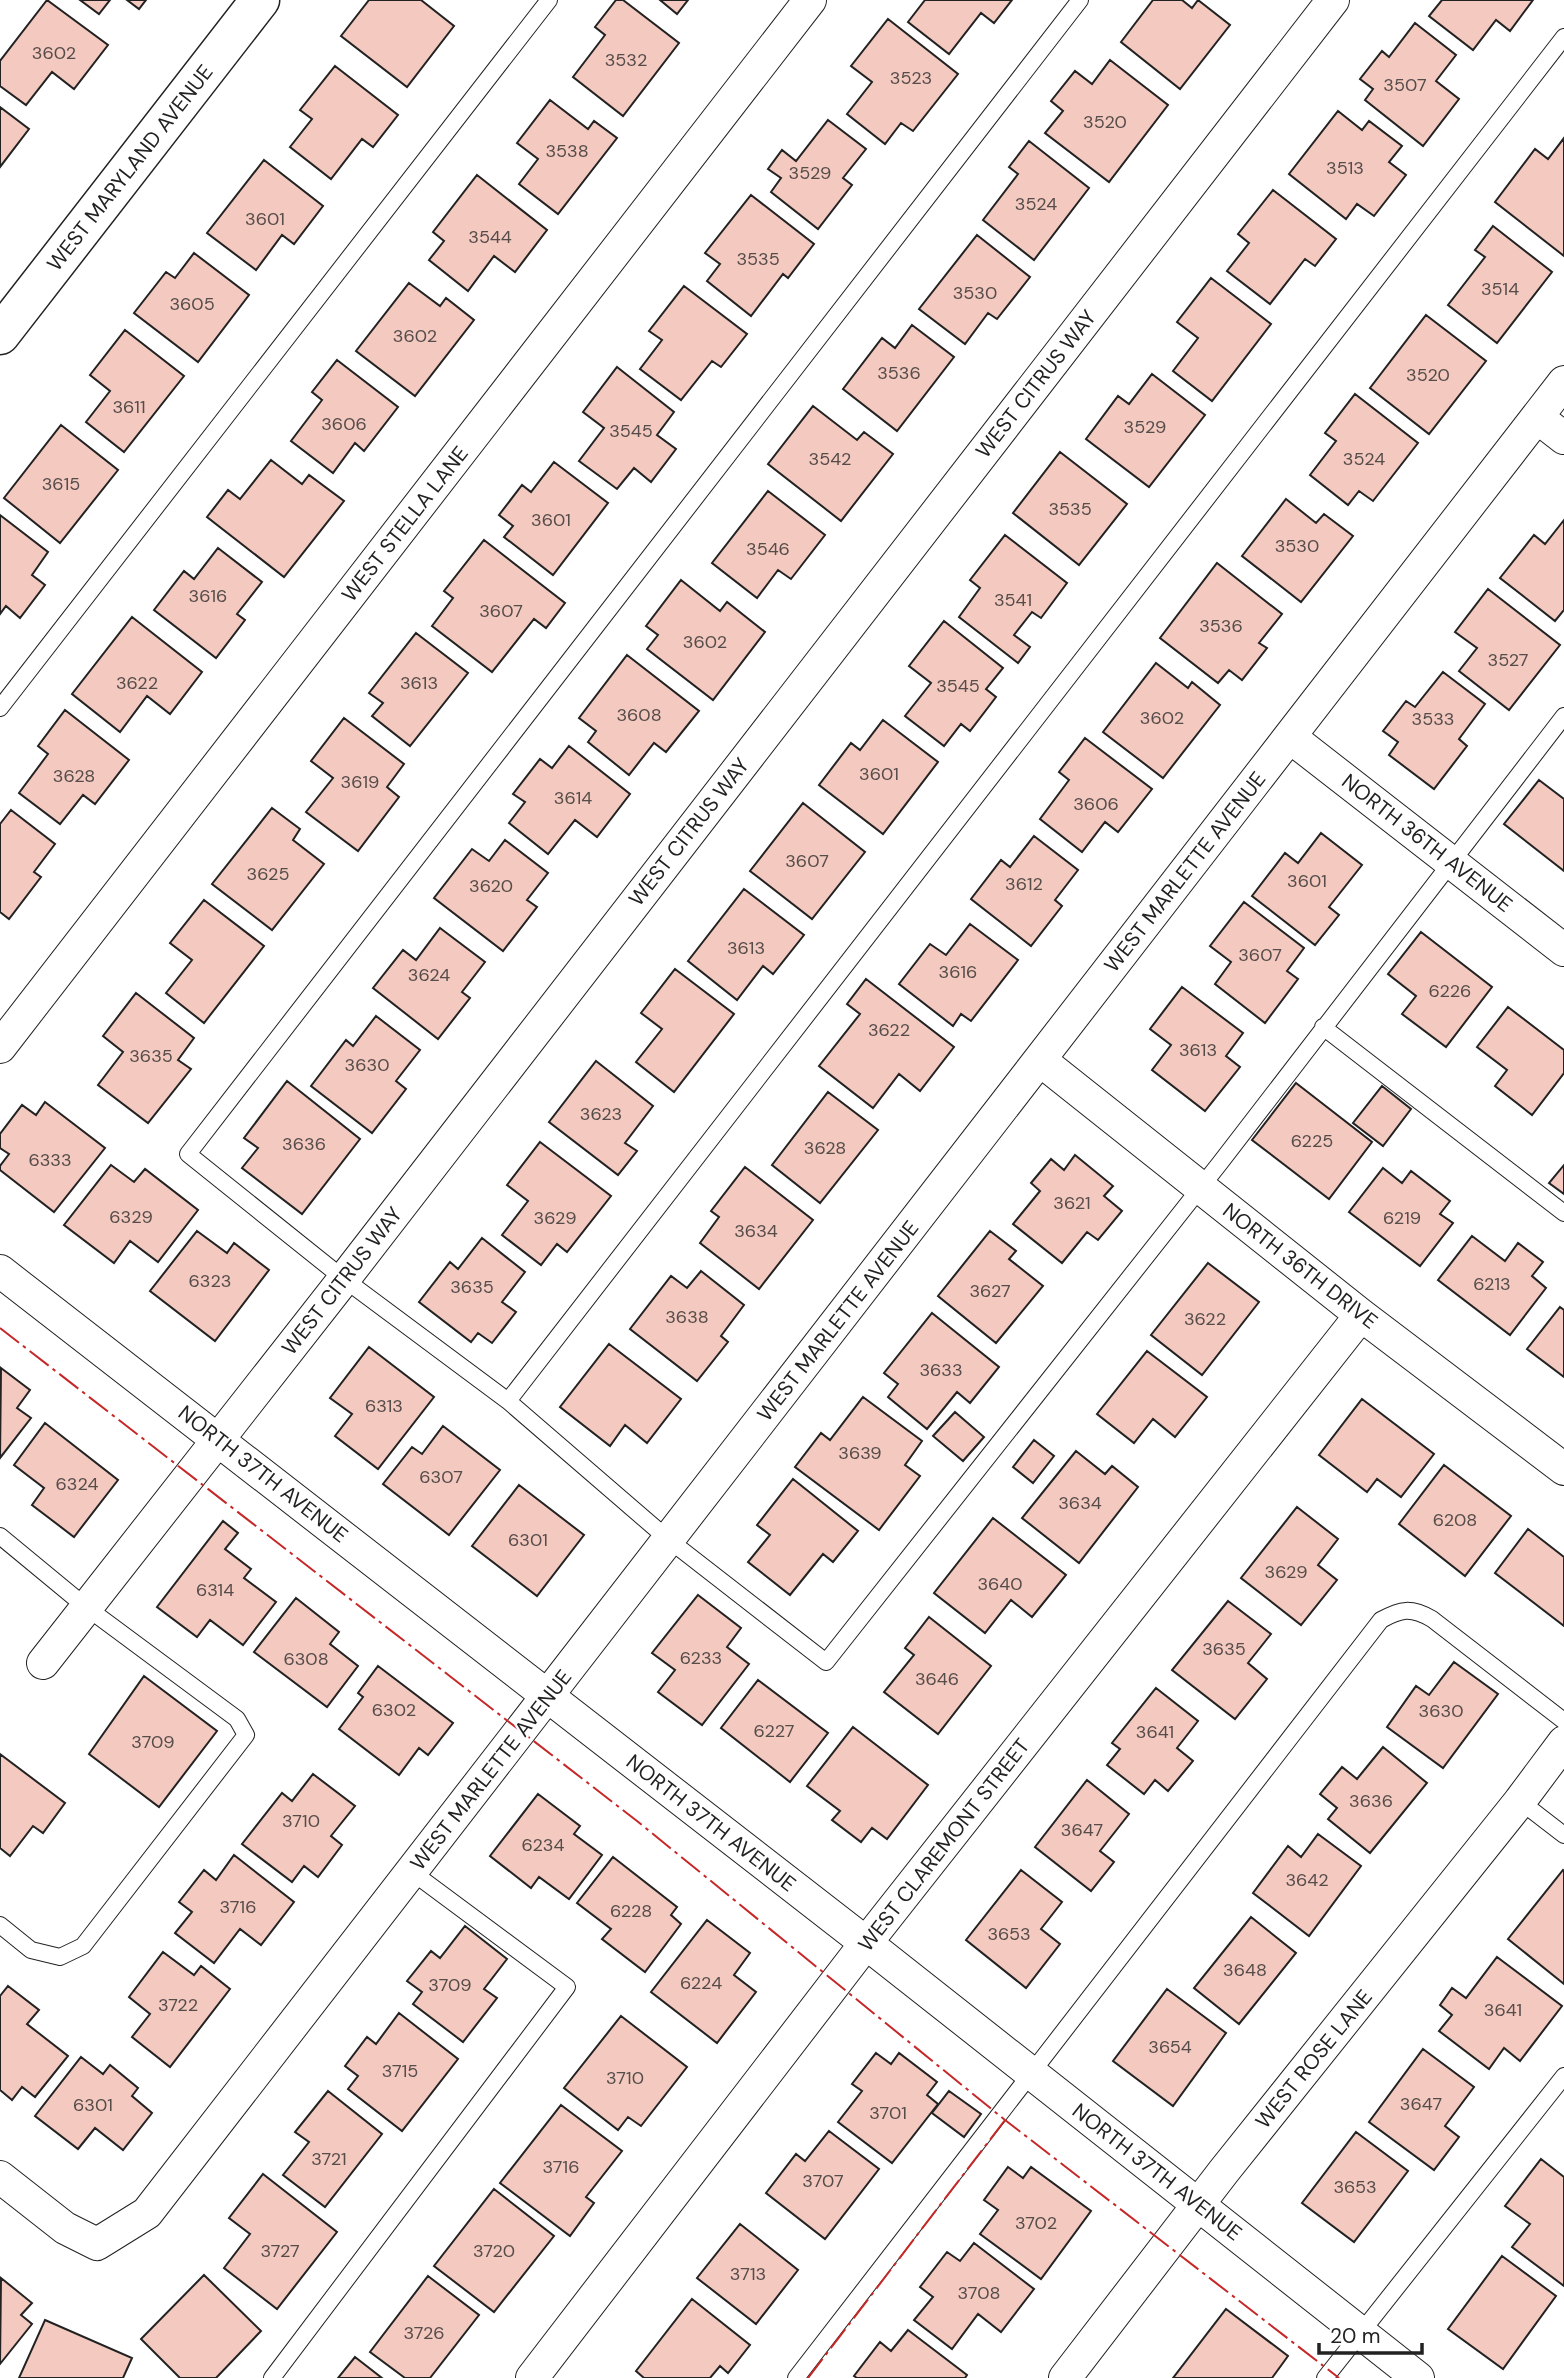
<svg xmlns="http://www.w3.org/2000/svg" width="1564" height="2378" font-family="'DM Sans',sans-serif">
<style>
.building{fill:#f3c9c0;stroke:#222;stroke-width:2}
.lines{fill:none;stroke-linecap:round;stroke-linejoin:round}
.service-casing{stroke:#222;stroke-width:18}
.minor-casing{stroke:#222;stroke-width:34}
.tertiary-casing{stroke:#222;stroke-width:41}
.service{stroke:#fff;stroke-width:16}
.minor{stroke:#fff;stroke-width:32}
.tertiary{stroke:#fff;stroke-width:38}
.power{stroke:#c62828;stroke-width:2;stroke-dasharray:24 5 3.5 5;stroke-linecap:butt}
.labels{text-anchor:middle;stroke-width:5;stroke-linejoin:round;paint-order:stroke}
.number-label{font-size:18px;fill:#564c4a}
.street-label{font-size:21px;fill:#222;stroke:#fff}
</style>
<rect width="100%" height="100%" fill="#fff"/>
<!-- building -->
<path class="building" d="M47,0L108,45L74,89L52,72L26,105L0,86V61Z
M80,0H110L99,14Z
M127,0H146L139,9Z
M369,0H421L454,26L407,87L341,36Z
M616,0H623L679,43L623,116L573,77L605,35L595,27Z
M660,0H688L677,14Z
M925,0H1012L994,23L981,13L949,54L908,22Z
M1153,0H1182L1192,8L1198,0L1230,25L1180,89L1121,42Z
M1442,0H1533L1510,31L1496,20L1473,50L1429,16Z
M888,19L958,74L913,131L901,123L885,144L847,114L872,82L851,66Z
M1415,23L1456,55L1436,81L1459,99L1423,146L1365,100L1373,89L1360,79L1382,51L1389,57Z
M1110,60L1168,105L1109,182L1045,133L1063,111L1051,101L1075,71L1092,84Z
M335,66L398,115L373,147L362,139L331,179L290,147L312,119L300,110Z
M550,100L588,129L594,121L617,138L558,214L519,184L538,159L517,143Z
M0,107L29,129L0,167Z
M1338,111L1362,130L1369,121L1402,146L1389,162L1406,175L1374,216L1357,204L1346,219L1289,174Z
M828,120L866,149L843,178L852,185L818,229L771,192L781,178L768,169L782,150L796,161Z
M1564,138V256L1495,202L1535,149L1548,159Z
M1029,141L1089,188L1034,260L983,220L1018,174L1009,167Z
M264,160L323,206L294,244L282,235L256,270L207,233Z
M477,175L547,230L515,272L494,256L468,291L429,260L444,241L433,232Z
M1273,190L1336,239L1315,266L1305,259L1270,304L1227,271L1249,243L1238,234Z
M751,195L814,244L788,278L783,274L751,316L707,281L720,264L705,253Z
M1493,226L1552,272L1497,343L1448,305L1485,257L1475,250Z
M977,235L1030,277L997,319L988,313L965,344L919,309Z
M194,253L249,295L198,362L134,313L166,272L175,278Z
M1211,278L1271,324L1212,401L1173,371L1198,338L1177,322Z
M409,283L440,306L446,298L474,320L415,396L356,351Z
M684,286L747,334L721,367L712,361L681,400L640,369L662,340L649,331Z
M1426,315L1486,361L1429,434L1370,388Z
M912,325L954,357L897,431L843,389L882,338L895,348Z
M125,330L184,376L124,452L86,422L110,391L90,375Z
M337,360L398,407L364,451L355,443L333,473L291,441L322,400L312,392Z
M617,367L674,412L657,435L676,449L651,482L634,468L617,489L579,461L604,428L583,412Z
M1152,374L1205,415L1149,487L1086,439L1118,396L1129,404Z
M1355,394L1418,443L1373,501L1359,491L1348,505L1310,475L1336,441L1325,433Z
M813,406L857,440L864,432L893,454L841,521L768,464Z
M61,425L118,470L60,543L4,498Z
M1060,452L1127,504L1079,565L1013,513Z
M271,460L302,484L309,475L344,501L284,577L207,517L228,490L240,499Z
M554,462L608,503L553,575L504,537L513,526L499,515L522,485L531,492Z
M768,491L825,535L791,579L778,570L757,598L712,563Z
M1286,499L1316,523L1324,514L1353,536L1301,602L1242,556Z
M0,515L48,552L32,575L45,585L20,618L6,606L0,614Z
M1564,520V610L1555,621L1500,578L1534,535L1545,544Z
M1005,535L1067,583L1041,618L1032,612L1014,635L1030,647L1018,663L959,617L980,588L970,580Z
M484,540L565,603L546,628L534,619L492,672L432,626L453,598L444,591Z
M218,548L262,582L237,614L245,620L216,658L154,610L184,571L194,579Z
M1217,563L1282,614L1259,643L1267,648L1242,680L1229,670L1218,683L1160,638Z
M681,580L720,611L727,602L765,632L713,700L647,649L658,635L646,626Z
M1488,589L1560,645L1509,710L1459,671L1477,648L1455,632Z
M132,617L202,672L170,714L147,696L120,732L72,694Z
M944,621L1003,668L986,689L996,697L970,731L961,724L944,746L905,716L931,683L909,666Z
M416,633L468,673L410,746L372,716L383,703L369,693Z
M627,655L699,711L666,752L654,743L629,775L588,742L596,731L579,718Z
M1156,663L1188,688L1192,682L1220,705L1163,778L1103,732Z
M1443,672L1485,704L1459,739L1467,746L1434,789L1389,755L1398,742L1383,731L1406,701L1415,707Z
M65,710L129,760L95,804L83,795L60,824L19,793L48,754L38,746Z
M344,718L404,764L387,787L399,797L358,851L306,812L333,778L311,761Z
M883,720L938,762L883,834L819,785L851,743L860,750Z
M1085,738L1152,789L1118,832L1105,822L1082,852L1040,819L1069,780L1059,772Z
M569,746L630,794L597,837L575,820L548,854L509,823L525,802L513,794L540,759L552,768Z
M1539,780L1564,799V871L1504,824Z
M803,803L865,852L812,919L750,871Z
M272,808L300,829L293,840L324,864L272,930L212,884Z
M11,810L55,844L34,872L41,877L9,919L0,912V824Z
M1321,833L1362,865L1329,907L1339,915L1315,945L1252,896L1285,853L1298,863Z
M1034,836L1078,870L1055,900L1062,906L1031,946L971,899L1001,860L1010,867Z
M505,840L548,873L527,900L537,907L503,951L434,898L472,849L489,861Z
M744,889L804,935L773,974L763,966L737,1000L688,961Z
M204,900L264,946L204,1023L166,993L192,960L170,943Z
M1244,902L1304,948L1287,971L1298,979L1265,1023L1215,984L1231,962L1210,946Z
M970,924L1018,960L971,1021L961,1014L953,1026L899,984L930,944L946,955Z
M440,928L485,962L462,992L470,998L438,1039L373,988L403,950L416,960Z
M1421,932L1492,987L1446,1047L1402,1014L1416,996L1388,974Z
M675,969L734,1014L674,1092L636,1062L662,1029L641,1013Z
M866,979L954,1047L920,1091L899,1074L873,1108L819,1066L860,1014L847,1004Z
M1182,987L1243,1033L1226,1056L1240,1067L1205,1111L1152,1070L1171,1045L1150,1029Z
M136,993L194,1038L178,1060L191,1069L148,1123L98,1085L123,1052L103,1036Z
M1508,1007L1564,1050V1073L1532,1115L1495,1086L1507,1070L1477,1047Z
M376,1016L420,1050L396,1081L406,1089L372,1133L311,1086L346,1040L353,1046Z
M596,1061L653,1106L625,1143L637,1151L618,1175L549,1122Z
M287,1081L360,1139L302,1214L242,1168L258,1148L244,1138Z
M1296,1083L1372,1142L1329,1199L1252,1140Z
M1382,1086L1411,1109L1383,1146L1353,1123Z
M828,1092L878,1130L820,1203L772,1165Z
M45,1102L105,1148L54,1212L0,1170V1166L9,1154L0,1148V1134L22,1105L36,1115Z
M540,1142L611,1196L567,1252L557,1244L541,1265L502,1235L528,1201L507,1185Z
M1075,1155L1113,1186L1104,1196L1122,1211L1098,1240L1087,1232L1062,1263L1013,1224L1040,1191L1031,1183L1051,1159L1064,1170Z
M111,1165L134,1182L145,1169L198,1210L158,1262L130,1241L114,1263L64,1225Z
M1564,1165V1194L1549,1183Z
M745,1167L813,1220L759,1289L700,1243L719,1217L711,1211Z
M1383,1168L1402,1183L1411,1171L1450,1201L1440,1214L1453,1223L1420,1266L1349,1212Z
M197,1231L227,1253L234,1243L269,1270L215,1341L150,1291Z
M990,1231L1016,1251L1009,1259L1043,1286L996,1343L938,1296Z
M1472,1236L1505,1261L1518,1243L1543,1262L1532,1276L1546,1288L1510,1335L1438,1280Z
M482,1238L525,1272L502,1302L516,1312L492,1343L478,1333L471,1342L419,1302L450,1262L458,1269Z
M1208,1263L1259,1302L1202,1375L1151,1335Z
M701,1271L744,1305L721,1336L728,1342L697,1381L630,1329L671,1276L687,1288Z
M1560,1307L1564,1310V1377L1527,1349Z
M932,1313L999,1367L970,1403L957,1392L927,1429L888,1397L898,1384L884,1373Z
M609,1344L681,1399L647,1443L625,1425L610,1446L560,1407Z
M369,1347L434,1397L378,1469L335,1436L352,1414L330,1398Z
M1147,1351L1207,1397L1175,1437L1153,1419L1134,1443L1097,1414Z
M1,1368L30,1390L17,1408L31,1418L0,1458Z
M863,1397L922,1441L905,1465L920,1476L879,1530L795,1467L821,1433L830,1440Z
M1362,1399L1434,1454L1401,1497L1377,1479L1367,1492L1319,1455Z
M955,1412L984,1437L963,1461L933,1436Z
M45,1423L118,1480L74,1537L32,1505L44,1488L14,1465Z
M443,1426L500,1470L449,1535L383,1484L412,1447L422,1454Z
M1034,1440L1054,1456L1033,1483L1013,1467Z
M1076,1451L1105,1474L1112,1466L1138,1487L1079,1563L1022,1518Z
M1444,1465L1511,1516L1465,1576L1399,1524Z
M793,1479L858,1531L833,1562L823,1554L790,1595L748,1562L770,1535L757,1525Z
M519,1485L584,1535L537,1596L472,1546Z
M1297,1507L1338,1539L1318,1565L1337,1580L1301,1625L1241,1578Z
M993,1518L1066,1575L1032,1617L1011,1600L985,1633L934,1593Z
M223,1521L238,1533L225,1549L251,1569L244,1578L276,1602L243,1645L210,1620L197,1637L157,1607Z
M1528,1529L1564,1557V1626L1495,1573Z
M698,1595L741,1628L727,1647L749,1664L702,1725L658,1692L675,1670L652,1653Z
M296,1598L339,1632L330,1644L358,1666L327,1707L254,1652Z
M1228,1601L1271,1634L1248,1663L1267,1679L1235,1719L1172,1670Z
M929,1617L991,1666L938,1734L884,1692L914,1655L905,1648Z
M1454,1662L1498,1694L1443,1768L1387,1727L1416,1686L1429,1695Z
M378,1666L453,1723L428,1755L419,1748L399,1775L339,1729L363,1697L358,1693Z
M144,1676L217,1731L159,1807L89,1754Z
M758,1680L828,1733L790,1782L721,1728Z
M1156,1688L1198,1721L1177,1748L1193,1761L1168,1791L1155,1780L1144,1794L1107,1765L1120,1749L1112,1743Z
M853,1727L928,1785L887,1839L872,1828L861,1842L832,1820L840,1811L807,1786Z
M1383,1747L1427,1783L1370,1853L1328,1819L1337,1808L1320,1794L1342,1767L1357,1779Z
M0,1754L65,1803L43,1833L33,1826L10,1856L0,1848Z
M313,1774L355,1806L331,1836L342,1845L318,1877L304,1866L292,1882L242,1844L282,1793L292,1801Z
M1087,1780L1129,1814L1100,1851L1114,1862L1091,1891L1035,1847Z
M538,1794L580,1826L574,1834L602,1855L569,1899L539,1877L531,1888L490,1856Z
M1318,1834L1361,1866L1309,1936L1253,1893L1288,1846L1301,1857Z
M234,1855L294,1902L261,1945L240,1929L214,1963L175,1933L192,1912L179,1902L204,1870L216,1880Z
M613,1857L677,1907L671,1915L681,1924L645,1972L602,1939L611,1929L577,1903Z
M1021,1870L1062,1902L1041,1929L1060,1944L1026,1988L966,1940Z
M1563,1870L1564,1871V1984L1508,1939Z
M1251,1917L1296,1953L1239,2024L1194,1988Z
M707,1920L750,1953L734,1975L756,1992L717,2043L651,1992Z
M465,1926L507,1959L484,1989L497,1998L463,2042L413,2004L422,1992L407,1981L431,1951L440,1958Z
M163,1952L194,1975L201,1966L230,1989L170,2067L132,2037L150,2014L129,1997Z
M1497,1957L1562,2006L1520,2061L1504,2048L1489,2069L1439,2031L1452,2015L1440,2005L1452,1988L1466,1998Z
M8,1986L39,2010L27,2024L68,2056L35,2097L22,2087L12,2100L0,2090V1996Z
M1167,1989L1226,2033L1173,2106L1113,2061Z
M399,2013L458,2059L402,2131L348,2089L358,2076L345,2066L367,2037L376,2044Z
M621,2016L687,2067L641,2126L628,2117L618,2130L564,2088Z
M1423,2049L1474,2087L1445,2126L1459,2137L1434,2170L1369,2122Z
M876,2053L891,2064L899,2053L937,2082L927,2095L938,2104L892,2163L838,2122L862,2091L852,2084Z
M81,2057L103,2074L110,2065L138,2088L132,2096L152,2113L123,2150L95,2128L78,2149L35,2116Z
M328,2091L382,2134L325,2207L283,2175L309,2142L295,2132Z
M949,2091L981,2114L964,2137L932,2113Z
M561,2105L622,2151L586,2197L594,2203L570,2236L500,2183Z
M829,2131L879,2169L825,2239L766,2193L796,2154L805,2161Z
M1356,2132L1408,2171L1354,2242L1302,2203Z
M1541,2159L1564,2177V2286L1512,2247L1530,2224L1505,2206Z
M1008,2167L1023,2178L1031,2167L1091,2211L1041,2279L980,2234L998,2210L984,2200Z
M263,2174L337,2232L277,2309L224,2268L250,2234L229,2218Z
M494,2189L554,2236L494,2312L434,2266Z
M740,2224L798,2270L756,2324L697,2278Z
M974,2243L1034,2289L1001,2332L978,2314L952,2349L914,2320L933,2297L920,2287L947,2252L960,2261Z
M1502,2256L1556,2296L1503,2369L1448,2329Z
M204,2275L261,2331L216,2378H180L141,2339Z
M428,2276L479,2315L430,2378H405L370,2352Z
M1,2278L32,2303L21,2315L32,2324L0,2364Z
M692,2299L750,2345L728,2373L720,2366L710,2378H644L636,2371Z
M1226,2309L1288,2356L1272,2378H1173Z
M45,2320L132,2358L123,2378H19Z
M908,2330L967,2375L965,2378H857L854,2376L880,2342L891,2351Z
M355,2357L382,2378H338Z"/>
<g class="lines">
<defs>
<path id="service" d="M1080,0L188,1154L344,1279L508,1401L669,1540L826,1662L1220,1163L1564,716
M0,708L549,0
M1323,1027L1564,1213
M508,1401L1564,37
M0,1536L86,1607L237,1719L246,1735L83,1946L60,1957L31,1950L0,1925
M1520,1801L1564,1835
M272,2378L567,1987L412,1872
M796,2378L1381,1620C1401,1609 1411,1607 1432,1619L1564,1721
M1325,2378L1564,2076"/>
<path id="minor" d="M1537,417L1564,438
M1290,737L1564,950
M0,1047L810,0
M1040,1060L1361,1315L1564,1469
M0,1271L866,1943L1418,2378
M43,1663L344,1279L1333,0
M0,2177L65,2228L97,2244L147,2213L1564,382
M532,2378L866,1943L1361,1315
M1065,2378L1224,2171L1520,1801L1564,1742"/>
<path id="tertiary" d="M0,335L260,0"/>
</defs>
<!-- service casing -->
<use href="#service" class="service-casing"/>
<!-- minor casing -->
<use href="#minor" class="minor-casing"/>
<!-- tertiary casing -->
<use href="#tertiary" class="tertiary-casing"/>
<!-- service -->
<use href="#service" class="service"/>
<!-- minor -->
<use href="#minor" class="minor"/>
<!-- tertiary -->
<use href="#tertiary" class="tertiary"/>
<!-- power -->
<path class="power" d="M0,1328L637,1821L1005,2120L1339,2378
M808,2378L1005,2120"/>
</g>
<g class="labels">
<!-- number labels -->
<g class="number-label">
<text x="54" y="59">3602</text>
<text x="626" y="66">3532</text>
<text x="911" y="84">3523</text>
<text x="1405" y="91">3507</text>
<text x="1105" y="128">3520</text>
<text x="567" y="157">3538</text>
<text x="1345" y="174">3513</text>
<text x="810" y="179">3529</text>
<text x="1036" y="210">3524</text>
<text x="265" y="225">3601</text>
<text x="490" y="243">3544</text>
<text x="758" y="265">3535</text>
<text x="1500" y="295">3514</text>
<text x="975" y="299">3530</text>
<text x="192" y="310">3605</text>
<text x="415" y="342">3602</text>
<text x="899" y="379">3536</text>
<text x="1428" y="381">3520</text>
<text x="129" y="413">3611</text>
<text x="344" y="430">3606</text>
<text x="1145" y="433">3529</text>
<text x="631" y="437">3545</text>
<text x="830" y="465">3542</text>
<text x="1364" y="465">3524</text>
<text x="61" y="490">3615</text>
<text x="1070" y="515">3535</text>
<text x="551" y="526">3601</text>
<text x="1297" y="552">3530</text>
<text x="768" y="555">3546</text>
<text x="208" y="602">3616</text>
<text x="1013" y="606">3541</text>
<text x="501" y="617">3607</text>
<text x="1221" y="632">3536</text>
<text x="705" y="648">3602</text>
<text x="1508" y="666">3527</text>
<text x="137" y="689">3622</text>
<text x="419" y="689">3613</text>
<text x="958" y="692">3545</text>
<text x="639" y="721">3608</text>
<text x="1162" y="724">3602</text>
<text x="1433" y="725">3533</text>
<text x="879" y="780">3601</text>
<text x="74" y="782">3628</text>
<text x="360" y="788">3619</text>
<text x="573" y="804">3614</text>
<text x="1096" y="810">3606</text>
<text x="807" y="867">3607</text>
<text x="268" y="880">3625</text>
<text x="1307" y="887">3601</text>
<text x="1024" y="890">3612</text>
<text x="491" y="892">3620</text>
<text x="746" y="954">3613</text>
<text x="1260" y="961">3607</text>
<text x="958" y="978">3616</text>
<text x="429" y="981">3624</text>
<text x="1450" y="997">6226</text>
<text x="889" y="1036">3622</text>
<text x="1198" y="1056">3613</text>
<text x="151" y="1062">3635</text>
<text x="367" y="1071">3630</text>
<text x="601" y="1120">3623</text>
<text x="1312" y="1147">6225</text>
<text x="304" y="1150">3636</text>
<text x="825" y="1154">3628</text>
<text x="50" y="1166">6333</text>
<text x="1072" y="1209">3621</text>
<text x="131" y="1223">6329</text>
<text x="555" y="1224">3629</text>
<text x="1402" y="1224">6219</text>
<text x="756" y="1237">3634</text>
<text x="210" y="1287">6323</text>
<text x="1492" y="1290">6213</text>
<text x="472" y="1293">3635</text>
<text x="990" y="1297">3627</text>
<text x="687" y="1323">3638</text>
<text x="1205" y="1325">3622</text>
<text x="941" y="1376">3633</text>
<text x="384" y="1412">6313</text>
<text x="860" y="1459">3639</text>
<text x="441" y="1483">6307</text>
<text x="77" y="1490">6324</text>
<text x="1080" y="1509">3634</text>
<text x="1455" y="1526">6208</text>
<text x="528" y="1546">6301</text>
<text x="1286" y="1578">3629</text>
<text x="1000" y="1590">3640</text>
<text x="215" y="1596">6314</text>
<text x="1224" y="1655">3635</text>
<text x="701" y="1664">6233</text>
<text x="306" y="1665">6308</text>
<text x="937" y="1685">3646</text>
<text x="394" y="1716">6302</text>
<text x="1441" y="1717">3630</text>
<text x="774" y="1737">6227</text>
<text x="1155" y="1738">3641</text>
<text x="153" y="1748">3709</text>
<text x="1371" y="1807">3636</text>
<text x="301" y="1827">3710</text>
<text x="1082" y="1836">3647</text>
<text x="543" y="1851">6234</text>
<text x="1307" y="1886">3642</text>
<text x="238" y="1913">3716</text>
<text x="631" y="1917">6228</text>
<text x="1009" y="1940">3653</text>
<text x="1245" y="1976">3648</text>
<text x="701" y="1989">6224</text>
<text x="450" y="1991">3709</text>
<text x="178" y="2011">3722</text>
<text x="1503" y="2016">3641</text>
<text x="1170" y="2053">3654</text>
<text x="400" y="2077">3715</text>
<text x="625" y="2084">3710</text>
<text x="1421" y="2110">3647</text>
<text x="93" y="2111">6301</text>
<text x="888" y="2119">3701</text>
<text x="329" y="2165">3721</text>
<text x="561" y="2173">3716</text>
<text x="823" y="2187">3707</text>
<text x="1355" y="2193">3653</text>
<text x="1036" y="2229">3702</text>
<text x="280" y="2257">3727</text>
<text x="494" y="2257">3720</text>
<text x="748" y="2280">3713</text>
<text x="979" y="2299">3708</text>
<text x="424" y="2339">3726</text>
</g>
<!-- street labels -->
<g class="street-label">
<text transform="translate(130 168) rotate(-52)" y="7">WEST MARYLAND AVENUE</text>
<text transform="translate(1036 384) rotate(-52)" y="7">WEST CITRUS WAY</text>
<text transform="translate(405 524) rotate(-52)" y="7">WEST STELLA LANE</text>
<text transform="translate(689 832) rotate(-52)" y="7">WEST CITRUS WAY</text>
<text transform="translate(1427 843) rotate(38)" y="7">NORTH 36TH AVENUE</text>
<text transform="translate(1185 872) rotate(-52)" y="7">WEST MARLETTE AVENUE</text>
<text transform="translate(1300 1266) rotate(38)" y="7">NORTH 36TH DRIVE</text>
<text transform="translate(342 1281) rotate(-52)" y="7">WEST CITRUS WAY</text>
<text transform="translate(838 1321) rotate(-52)" y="7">WEST MARLETTE AVENUE</text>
<text transform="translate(263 1474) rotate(38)" y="7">NORTH 37TH AVENUE</text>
<text transform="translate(491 1770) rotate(-52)" y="7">WEST MARLETTE AVENUE</text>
<text transform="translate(711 1823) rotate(38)" y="7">NORTH 37TH AVENUE</text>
<text transform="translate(944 1845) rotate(-52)" y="7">WEST CLAREMONT STREET</text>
<text transform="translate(1314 2059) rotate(-51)" y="7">WEST ROSE LANE</text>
<text transform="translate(1157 2172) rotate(38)" y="7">NORTH 37TH AVENUE</text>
</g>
</g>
<!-- scale -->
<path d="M1319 2343v10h103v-10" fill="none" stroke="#222222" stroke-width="3.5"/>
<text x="1330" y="2343" font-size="21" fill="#222222" stroke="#ffffff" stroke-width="5" paint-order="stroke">20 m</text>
</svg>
